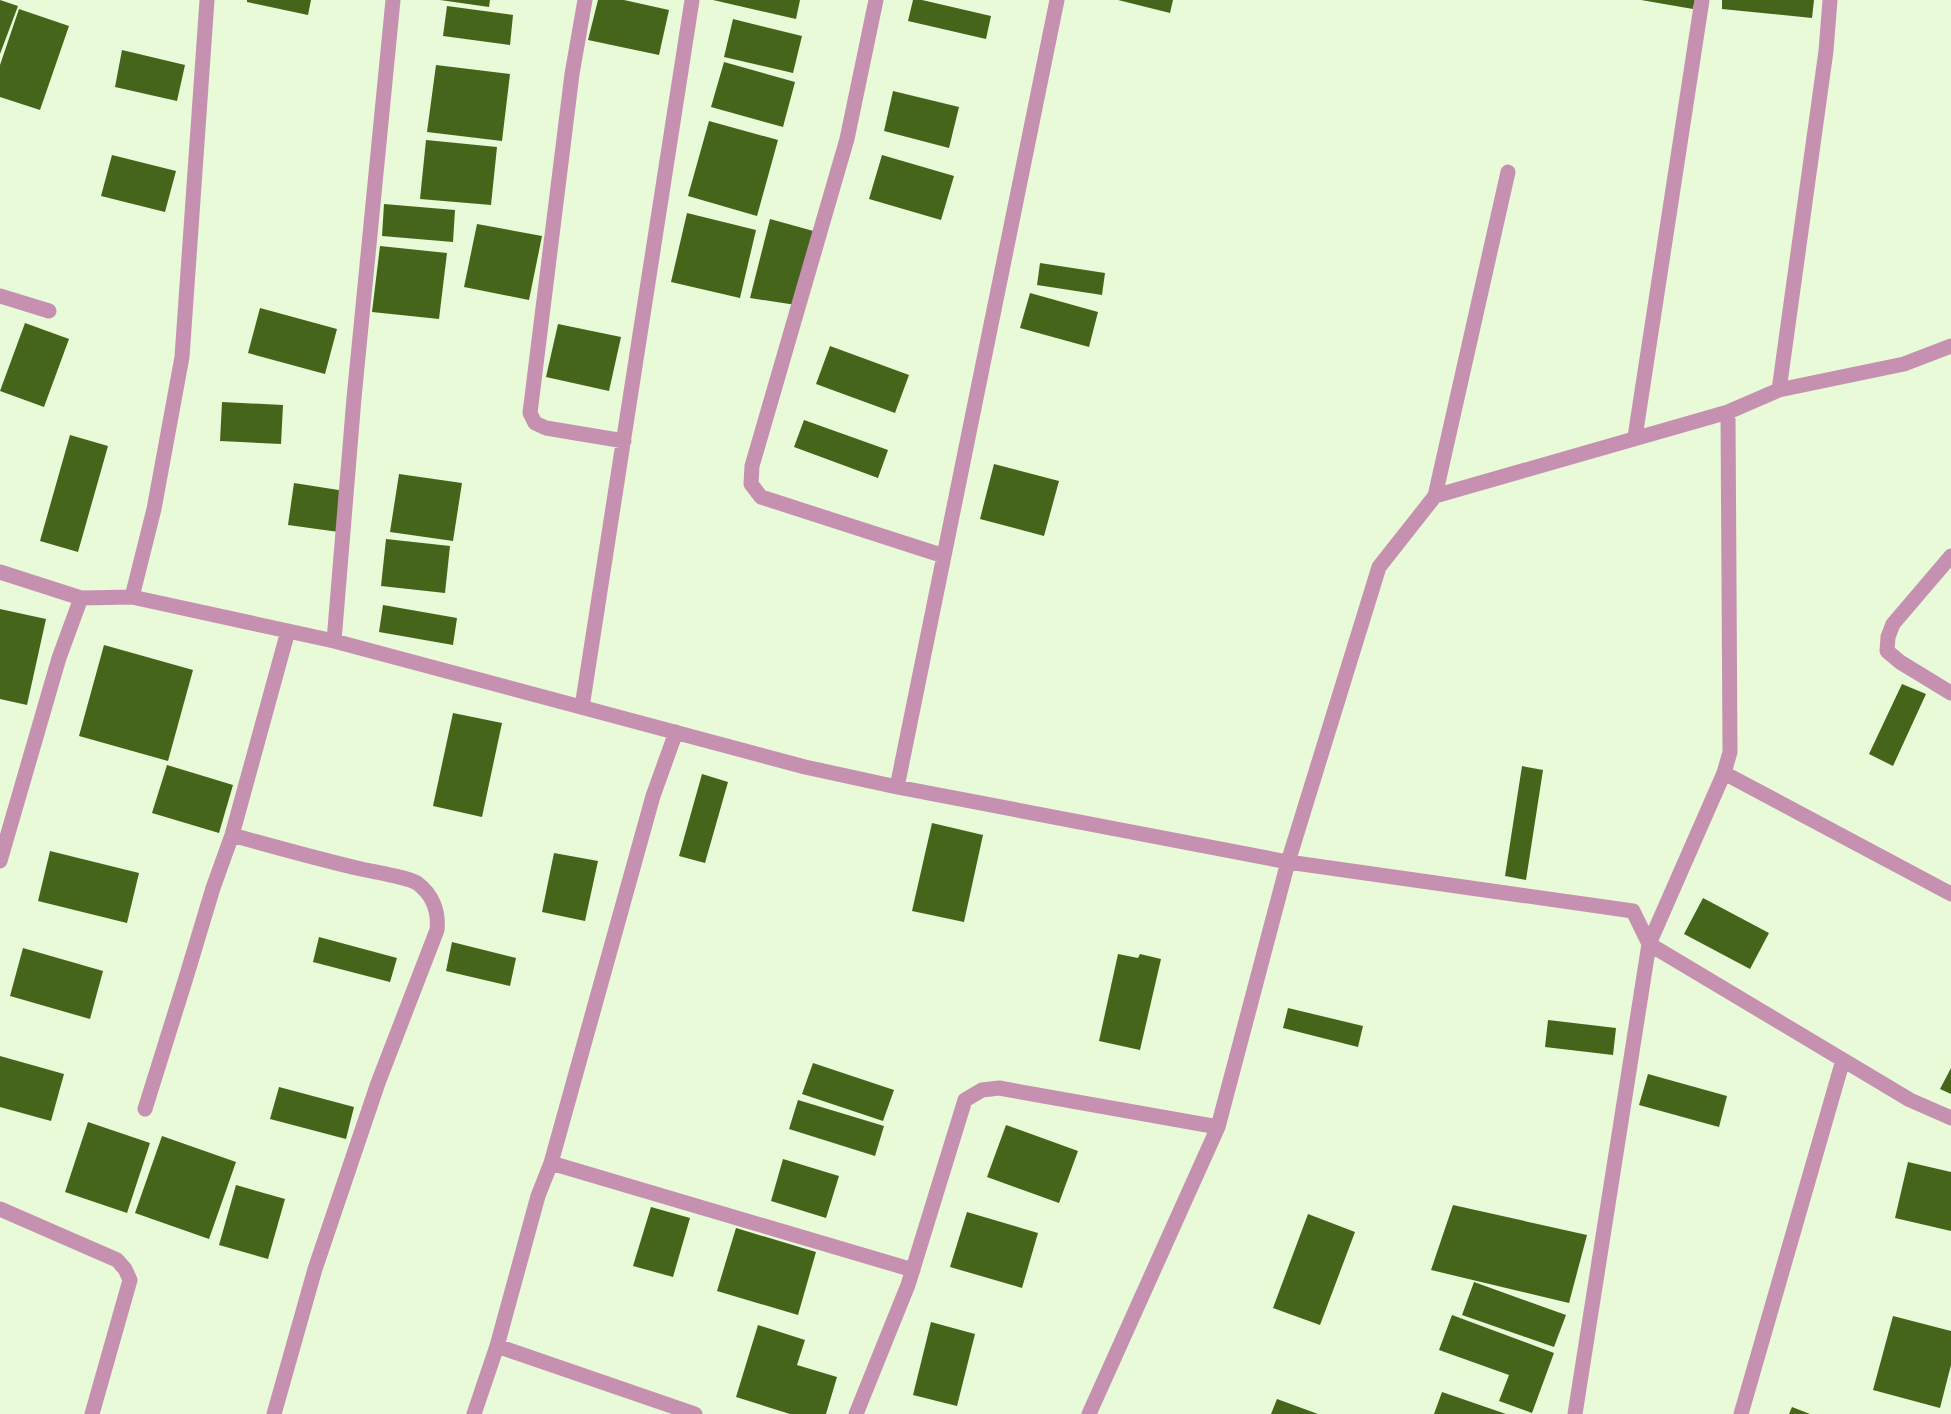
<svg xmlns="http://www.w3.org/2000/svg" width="1951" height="1414" font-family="Barlow,sans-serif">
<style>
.building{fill:#45661a}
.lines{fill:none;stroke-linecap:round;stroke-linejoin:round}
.minor{stroke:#c691b1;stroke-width:15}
</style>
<rect width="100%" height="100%" fill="#e8fad8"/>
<!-- building -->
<path class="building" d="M0,0L18,6L0,54Z
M247,0H311L308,15L247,2Z
M440,0H490L489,7Z
M598,0H624L669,10L659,55L588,40Z
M713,0H800L796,19Z
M913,0H922L991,16L986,39L908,21Z
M1118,0H1173L1170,13Z
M1641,0H1695L1693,9Z
M1722,0H1814L1812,18L1722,9Z
M447,6L513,15L510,45L443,36Z
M19,9L69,26L40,110L0,97V65Z
M733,19L802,36L793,73L724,57Z
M122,50L185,65L177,101L115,87Z
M724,62L795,82L783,127L711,107Z
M436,65L510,74L502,141L427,132Z
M893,91L959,107L949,148L884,131Z
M709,121L778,140L757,216L688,196Z
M426,140L497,147L491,205L420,199Z
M112,155L176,171L165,212L101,196Z
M882,155L954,176L941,220L869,199Z
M384,204L455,210L453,242L382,236Z
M687,213L756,230L740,298L671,282Z
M770,219L817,232L796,305L750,298Z
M477,224L542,236L529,300L464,287Z
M380,246L447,253L439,319L372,312Z
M1040,263L1105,273L1102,295L1037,285Z
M1030,293L1098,312L1089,347L1020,328Z
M260,308L337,329L325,374L248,353Z
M25,323L69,339L44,407L0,391Z
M558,324L621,337L609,391L546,377Z
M830,346L909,375L895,413L816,384Z
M222,402L283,405L281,444L220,441Z
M804,420L888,450L878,478L794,447Z
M70,435L108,446L78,552L40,541Z
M994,464L1059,481L1044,536L980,519Z
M399,474L462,483L453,541L390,532Z
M294,483L345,491L339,532L288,525Z
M386,539L450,546L445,593L381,586Z
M383,605L457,618L453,645L379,632Z
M0,609L46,619L27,705L0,699Z
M104,645L193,670L168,761L79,736Z
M1902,684L1926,694L1893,766L1869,754Z
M453,713L502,723L482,817L433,806Z
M167,765L233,785L219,833L152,813Z
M1522,766L1543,770L1526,880L1505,876Z
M702,774L728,782L705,863L679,856Z
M932,823L983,835L964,922L912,911Z
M50,851L139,873L127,923L38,901Z
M554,853L598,861L585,921L542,912Z
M1703,898L1769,933L1750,969L1684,934Z
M319,937L397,958L390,982L313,962Z
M452,942L516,958L510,986L446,971Z
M23,948L103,971L90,1019L10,996Z
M1118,954L1138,958L1140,954L1161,959L1140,1050L1099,1041Z
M1288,1008L1363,1026L1358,1047L1283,1028Z
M1548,1020L1616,1028L1613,1055L1545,1047Z
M0,1056L64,1074L51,1121L0,1107Z
M813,1063L894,1090L883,1121L802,1094Z
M1951,1068V1094L1940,1089Z
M1648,1074L1727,1096L1719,1127L1639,1105Z
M279,1087L354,1107L346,1139L270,1119Z
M798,1100L884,1126L875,1156L789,1129Z
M88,1122L150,1143L127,1213L65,1192Z
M1006,1125L1078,1151L1059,1203L987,1177Z
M162,1136L236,1162L209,1239L135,1213Z
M783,1159L839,1176L826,1218L771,1201Z
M1908,1162L1951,1172V1231L1895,1218Z
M236,1185L285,1199L268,1259L219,1245Z
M1453,1205L1587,1235L1569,1303L1431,1270Z
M651,1207L690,1218L673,1277L633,1266Z
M967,1212L1038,1233L1022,1288L950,1267Z
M1308,1214L1355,1232L1320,1325L1273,1308Z
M736,1228L816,1252L798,1315L717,1291Z
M1474,1282L1566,1315L1554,1347L1462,1315Z
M1452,1315L1554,1353L1532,1413L1499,1401L1509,1375L1439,1350Z
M1893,1316L1951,1331V1365L1940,1408L1873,1390Z
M931,1322L975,1334L957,1406L913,1395Z
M758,1325L805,1340L797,1365L837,1377L826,1414H790L736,1397Z
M1442,1392L1506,1414H1434Z
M1277,1399L1318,1414H1271Z
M1792,1407L1810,1414H1789Z"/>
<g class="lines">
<!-- minor -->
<path class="minor" d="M585,0L572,74L530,413L535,423L546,428L624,441
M876,0L847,139L752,466L751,484L761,497L944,556
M0,296L49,311
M1779,390L1826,51L1830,0
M1635,437L1702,0
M1435,496L1508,172
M1951,556L1893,624L1888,637L1887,651L1900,662L1951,693
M0,572L81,598L132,597L334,641L805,767L897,787L1288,862L1633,911L1649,944L1910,1100L1951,1118
M132,597L154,509L182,357L207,0
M334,641L354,398L393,0
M582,707L692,0
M1724,773L1951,894
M897,787L1057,0
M232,835C275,847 318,859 361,869C374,872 407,877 417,883C432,894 439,911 437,930L378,1083L315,1269L274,1414
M0,861L59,658L81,598
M145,1109L185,981L213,888L232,835L288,631
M551,1163L913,1270
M0,1209L117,1260L125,1269L130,1280L92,1414
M497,1346L695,1414
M474,1414L497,1346L538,1196L551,1163L653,796L676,732
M856,1414L908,1285L965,1100L982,1090L999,1088L1218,1127
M1089,1414L1218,1127L1288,862L1379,567L1435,496L1728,412L1779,390L1904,364L1951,346
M1575,1414L1649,944L1724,773L1730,752L1728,412
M1741,1414L1843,1060"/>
</g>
</svg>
